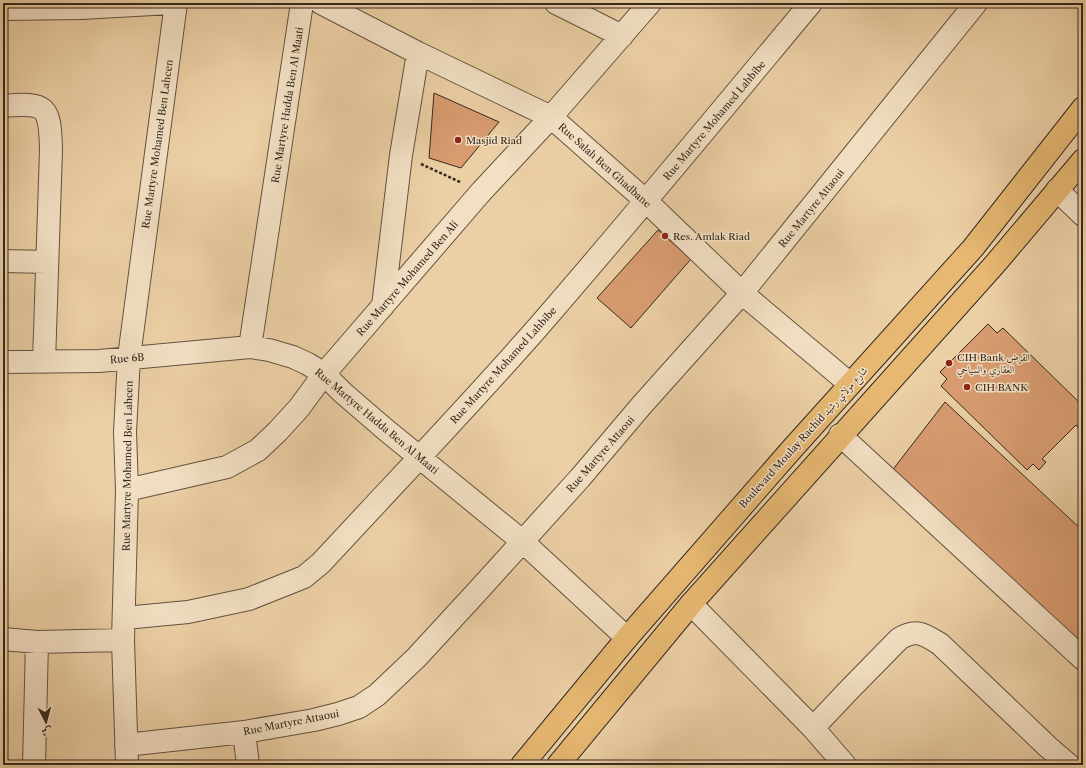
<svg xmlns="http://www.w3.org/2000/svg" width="1086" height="768" font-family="'Libre Caslon Text',Amiri,serif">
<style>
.building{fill:#d99c71;stroke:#342820}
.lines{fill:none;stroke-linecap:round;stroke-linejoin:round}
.minor-casing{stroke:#625241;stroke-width:24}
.major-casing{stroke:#342820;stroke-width:24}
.path{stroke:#342820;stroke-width:2.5;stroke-dasharray:3 2;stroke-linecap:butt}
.minor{stroke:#f3e0c4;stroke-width:22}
.major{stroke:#e6b872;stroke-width:22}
.poi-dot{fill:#8f2418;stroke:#f3e0c4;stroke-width:1.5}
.labels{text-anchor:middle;stroke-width:3;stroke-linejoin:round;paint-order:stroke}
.street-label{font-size:10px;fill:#342820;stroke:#f3e0c4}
.poi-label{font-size:10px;fill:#342820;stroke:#f3e0c4;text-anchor:start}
</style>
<rect width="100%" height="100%" fill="#ecd0a5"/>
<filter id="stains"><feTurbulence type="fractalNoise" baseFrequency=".005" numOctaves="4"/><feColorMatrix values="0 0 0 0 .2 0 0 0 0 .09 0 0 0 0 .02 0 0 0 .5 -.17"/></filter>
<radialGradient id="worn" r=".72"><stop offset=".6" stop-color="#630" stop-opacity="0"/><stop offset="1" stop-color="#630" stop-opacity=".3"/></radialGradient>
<!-- building -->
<path class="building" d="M434,93L499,122L461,168L429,158Z
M658,230L691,259L631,328L597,298Z
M988,324L997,333L1003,328L1083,406V410L1078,415L1083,419V425L1079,429L1076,425L1042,459L1046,462L1039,470L1033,464L1027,470L941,386L947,379L940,372Z
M945,402L1083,531V645L891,472Z"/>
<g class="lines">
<defs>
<path id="minor" d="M321,3L418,53L551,117L646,201L742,293L850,384
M556,3L622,36
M3,9L81,8L171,3
M3,106C47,102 50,106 51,150L44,362
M1057,190L1083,215
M3,261L47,262
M383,306L401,155L418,53
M250,347L302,3
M3,362L99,361L250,347L269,350L293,357L308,364L324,374L343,393L386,430L522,541L627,638
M840,435L1083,659
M127,490L227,467L258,450L278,431L299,408L324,374L481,192L551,117L650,3
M691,604L813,728L845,765
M125,618L188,612L249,599L304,577L321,563C394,484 468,407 539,326C631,220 721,111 811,3
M3,639L37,642L123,640
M813,728L849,690L899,639C916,628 924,634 940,644L1048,747L1069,765
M244,732L248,765
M126,745L244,732L314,720L338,714L359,707L377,695L416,658L475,594L580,478L641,406L742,293L976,3
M34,765L37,642
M127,765L123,640L127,490L125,432L129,357L176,3"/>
<path id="major" d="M522,765L627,638L792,449L973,248L1083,108
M558,765L691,604L995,264L1083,160"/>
</defs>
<!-- minor casing -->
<use href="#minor" class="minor-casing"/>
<!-- major casing -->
<use href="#major" class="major-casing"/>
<!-- path -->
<path class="path" d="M421,164L460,182"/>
<!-- minor -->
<use href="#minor" class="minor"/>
<!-- major -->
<use href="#major" class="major"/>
</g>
<!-- markers -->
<g class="poi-dot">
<circle cx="458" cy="140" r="4"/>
<circle cx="665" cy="236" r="4"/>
<circle cx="949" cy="363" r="4"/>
<circle cx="967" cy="387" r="4"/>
</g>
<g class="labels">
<!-- street labels -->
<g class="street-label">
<text transform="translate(287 105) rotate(-81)" y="4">Rue Martyre Hadda Ben Al Maati</text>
<text transform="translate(714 120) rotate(-50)" y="4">Rue Martyre Mohamed Lahbibe</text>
<text transform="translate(157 144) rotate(-82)" y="4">Rue Martyre Mohamed Ben Lahcen</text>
<text transform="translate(605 165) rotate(42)" y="4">Rue Salah Ben Ghadbane</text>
<text transform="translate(811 208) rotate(-51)" y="4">Rue Martyre Attaoui</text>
<text transform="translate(407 278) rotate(-49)" y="4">Rue Martyre Mohamed Ben Ali</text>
<text transform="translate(127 358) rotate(-5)" y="4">Rue 6B</text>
<text transform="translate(503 365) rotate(-48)" y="4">Rue Martyre Mohamed Lahbibe</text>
<text transform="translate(377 421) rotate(40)" y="4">Rue Martyre Hadda Ben Al Maati</text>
<text transform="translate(803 437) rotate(-48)" y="4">Boulevard Moulay Rachid شارع مولاي رشيد</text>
<text transform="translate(600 454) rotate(-49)" y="4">Rue Martyre Attaoui</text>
<text transform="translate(127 466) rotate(-89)" y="4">Rue Martyre Mohamed Ben Lahcen</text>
<text transform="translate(291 722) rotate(-11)" y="4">Rue Martyre Attaoui</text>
</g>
<!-- poi labels -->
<g class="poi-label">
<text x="466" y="144">Masjid Riad</text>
<text x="673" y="240">Res. Amlak Riad</text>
<text x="957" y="361">CIH Bank القرض<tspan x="957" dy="12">العقاري والسياحي</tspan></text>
<text x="975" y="391">CIH BANK</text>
</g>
</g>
<!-- margin -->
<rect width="1086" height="768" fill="none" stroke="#ecd0a5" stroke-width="16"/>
<rect x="4" y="4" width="1078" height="760" fill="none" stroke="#342820" stroke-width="2"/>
<rect x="8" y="8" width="1070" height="752" fill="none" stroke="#342820"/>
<!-- north arrow -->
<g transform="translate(46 722) rotate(174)" stroke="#f3e0c4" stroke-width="3" paint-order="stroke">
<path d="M0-3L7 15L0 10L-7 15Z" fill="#342820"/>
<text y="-6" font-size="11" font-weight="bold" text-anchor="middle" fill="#342820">ش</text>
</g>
<rect width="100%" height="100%" filter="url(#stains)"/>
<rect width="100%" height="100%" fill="url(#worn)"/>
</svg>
